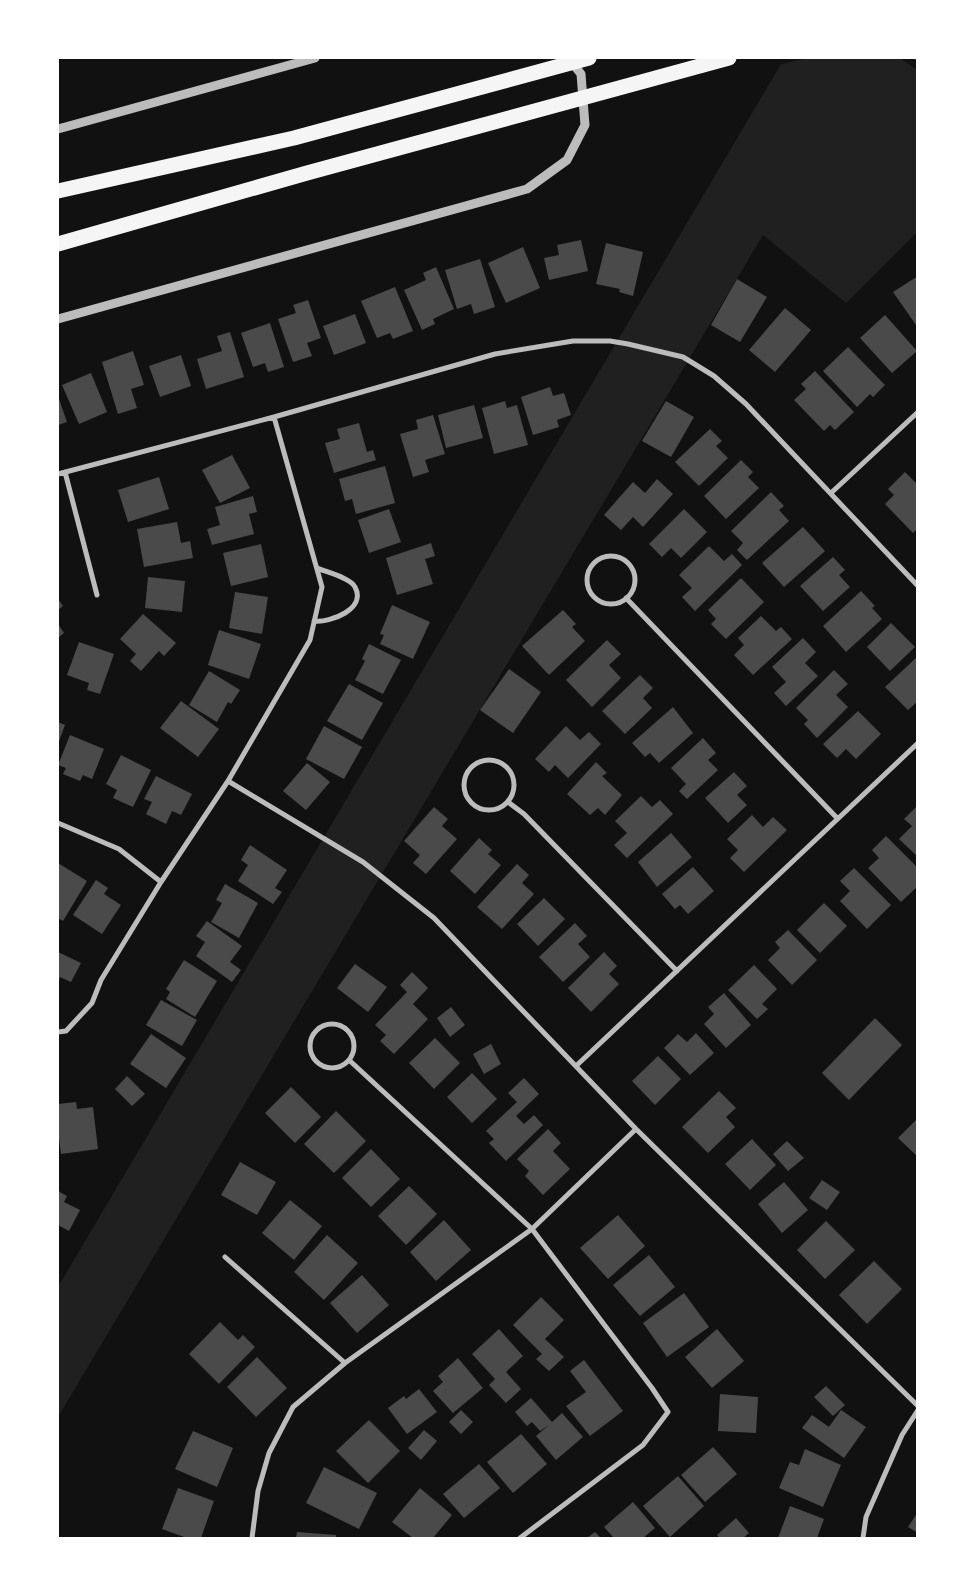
<svg xmlns="http://www.w3.org/2000/svg" width="975" height="1596" font-family="'Nunito Sans',sans-serif">
<style>
.green{fill:#202020}
.building{fill:#4a4a4a}
.lines{fill:none;stroke-linecap:round;stroke-linejoin:round}
.minor{stroke:#bcbcbc;stroke-width:5}
.tertiary{stroke:#bcbcbc;stroke-width:9}
.motorway{stroke:#f5f5f5;stroke-width:15}
.rail{stroke:#9a9a9a;stroke-width:4}
</style>
<rect width="100%" height="100%" fill="#111"/>
<!-- green -->
<path class="green" d="M809,58H900L917,70V232L846,303L763,235L58,1417V1287L781,64Z"/>
<!-- building -->
<path class="building" d="M581,240L588,271L549,280L544,258L559,255L557,245Z
M606,243L643,252L633,296L619,292L620,289L596,284Z
M523,247L540,288L506,303L488,263Z
M480,259L495,307L474,314L471,304L457,309L445,270Z
M436,267L454,309L433,319L435,324L422,330L404,290L426,280L423,273Z
M918,276V324L916,325L893,292Z
M737,279L767,297L740,342L711,325Z
M395,287L413,331L393,339L390,333L377,338L361,301Z
M308,300L321,338L307,343L312,356L293,362L278,319L296,313L293,305Z
M785,308L811,330L775,372L749,350Z
M355,314L366,343L334,355L323,326Z
M885,315L917,351L892,373L860,338Z
M270,323L284,367L268,372L265,363L253,367L241,333Z
M230,332L244,377L206,389L197,359L222,351L217,336Z
M848,347L885,385L873,397L870,394L857,407L823,371Z
M133,351L144,385L131,389L137,408L118,414L102,362Z
M181,355L191,386L160,397L149,366Z
M815,371L854,412L835,430L830,425L824,431L794,400L806,389L801,384Z
M91,373L107,412L79,424L62,385Z
M550,387L553,396L564,393L571,415L557,420L559,427L533,435L521,397Z
M58,396L67,422L58,425Z
M505,401L507,408L517,405L528,445L494,454L482,408Z
M666,401L694,417L671,457L642,441Z
M474,405L483,438L446,448L438,415Z
M433,415L445,454L425,460L429,472L413,477L400,434L418,429L416,420Z
M359,423L367,452L373,450L376,460L334,473L325,443L340,439L337,429Z
M710,429L722,441L716,446L728,458L699,486L675,462Z
M232,455L250,488L220,503L202,470Z
M741,460L753,472L748,477L759,488L726,519L704,496Z
M385,466L395,503L356,514L352,499L345,501L339,479Z
M905,472L918,485V528L913,533L885,504L894,495L888,489Z
M159,477L169,509L128,522L118,490Z
M657,479L673,494L643,527L633,517L621,530L604,515L633,482L645,493Z
M771,492L784,506L779,510L789,521L747,560L737,550L743,543L731,531Z
M253,496L257,512L249,514L254,534L212,545L207,529L220,525L215,507Z
M389,509L401,542L369,553L358,520Z
M684,509L707,532L681,558L671,548L662,557L649,544Z
M177,522L181,543L190,541L193,558L144,567L137,529Z
M803,527L825,551L784,587L762,563Z
M431,543L435,556L425,559L433,584L397,595L386,558Z
M261,544L268,577L231,586L223,553Z
M709,546L724,561L732,554L742,565L695,611L682,597L692,588L679,575Z
M833,557L845,570L839,575L850,587L823,611L800,586Z
M148,577L185,581L182,612L145,608Z
M741,578L764,602L726,639L711,624L716,619L708,610Z
M861,591L875,606L872,608L882,619L846,652L823,626Z
M235,592L268,597L262,634L229,628Z
M58,599L63,606L58,610Z
M392,605L430,622L413,659L380,644L384,635L380,634Z
M563,610L576,624L572,627L585,641L549,675L522,646Z
M143,614L176,643L164,656L159,651L141,671L130,661L136,654L120,639Z
M761,616L776,631L781,627L792,639L753,675L734,655L744,645L738,638Z
M891,623L915,647L890,671L867,647Z
M58,624L64,633L58,638Z
M219,630L261,644L249,679L208,665Z
M803,638L816,652L805,663L818,676L786,706L774,693L786,682L772,667Z
M607,640L621,654L609,665L621,678L592,707L566,680Z
M79,642L114,654L100,694L87,690L89,683L67,675Z
M369,644L401,660L383,694L355,680L365,661L362,659Z
M918,656V701L908,710L885,687Z
M509,669L541,692L513,733L480,710Z
M834,670L848,684L836,695L848,707L817,738L804,724L808,720L796,708Z
M209,671L240,690L231,704L228,702L217,722L189,705Z
M640,675L653,688L643,698L652,708L625,734L602,711Z
M349,684L383,703L362,740L327,721Z
M181,701L219,729L198,757L160,728Z
M673,707L693,733L659,763L650,753L645,757L632,743Z
M858,711L881,734L856,759L846,749L837,758L823,744Z
M58,722L65,725L58,744Z
M324,726L362,747L344,779L306,759Z
M566,726L580,740L589,732L601,744L568,778L555,765L549,772L535,759Z
M70,735L104,749L92,779L83,775L80,781L63,774L66,768L58,765Z
M703,738L716,753L708,760L718,770L687,799L679,791L686,784L671,768Z
M121,755L151,770L133,807L113,798L117,790L106,784Z
M596,762L607,773L602,776L622,795L605,815L598,808L590,815L567,794Z
M307,763L330,782L306,810L283,791Z
M734,772L747,786L737,795L747,805L728,823L705,798Z
M156,776L192,794L181,815L172,811L166,824L146,814L152,802L144,799Z
M641,796L652,807L660,800L673,814L627,858L614,845L627,833L615,821Z
M918,805V857L899,839L912,826L904,819Z
M434,807L448,819L442,826L457,839L426,874L413,863L420,855L404,841Z
M752,815L763,827L773,817L787,830L744,872L730,858L738,850L727,839Z
M671,833L692,857L657,887L638,862Z
M886,836L918,868V886L901,902L868,868L879,858L872,850Z
M479,838L492,850L488,854L501,865L475,894L450,871Z
M250,845L287,870L275,888L282,892L273,904L238,881L248,865L241,860Z
M58,863L87,881L63,921L58,918Z
M517,864L529,875L522,883L534,894L502,929L477,907Z
M693,867L714,891L688,914L680,905L675,909L662,894Z
M854,868L891,905L867,929L840,901L850,891L840,881Z
M96,880L108,888L104,894L121,905L102,934L73,915Z
M225,884L258,903L239,938L211,922L222,903L216,900Z
M544,898L565,919L538,946L517,924Z
M824,903L847,926L820,953L797,930Z
M207,921L242,946L230,962L241,970L232,982L196,956L205,942L196,936Z
M575,923L587,936L578,944L590,957L563,982L539,957Z
M788,930L817,960L792,985L768,960L780,948L775,942Z
M58,952L81,963L71,982L60,977L58,983Z
M604,952L617,966L609,974L619,984L591,1012L568,988Z
M184,960L217,981L195,1017L166,999L170,992L166,989Z
M355,964L387,987L368,1012L337,988Z
M754,965L777,989L762,1004L768,1009L757,1019L728,990Z
M412,972L428,988L413,1004L428,1019L394,1054L380,1041L386,1035L375,1025L407,992L400,985Z
M724,993L751,1025L726,1048L704,1024L714,1014L708,1007Z
M161,1000L197,1020L182,1046L146,1025Z
M451,1007L465,1025L450,1037L437,1018Z
M875,1018L902,1045L849,1100L822,1073Z
M696,1033L714,1053L690,1075L664,1048L678,1034L687,1042Z
M151,1034L186,1058L166,1088L130,1064Z
M435,1038L460,1063L434,1089L409,1063Z
M491,1044L501,1064L484,1074L473,1054Z
M658,1056L681,1079L655,1105L632,1081Z
M472,1073L497,1099L472,1123L447,1097Z
M127,1076L145,1094L132,1106L115,1089Z
M524,1078L539,1094L516,1116L524,1124L534,1115L543,1125L506,1161L489,1143L494,1139L486,1131L517,1102L508,1093Z
M291,1087L321,1117L295,1143L265,1113Z
M719,1091L736,1108L726,1117L735,1127L708,1153L682,1127Z
M76,1102L77,1109L93,1107L98,1149L61,1154L58,1131V1104Z
M336,1111L366,1141L334,1173L304,1144Z
M918,1118V1157L898,1138Z
M548,1129L561,1143L553,1151L570,1169L543,1195L525,1176L529,1171L517,1159Z
M752,1139L776,1165L750,1190L725,1164Z
M787,1141L804,1158L788,1171L773,1154Z
M371,1149L400,1179L371,1207L342,1178Z
M240,1162L276,1182L257,1215L221,1195Z
M822,1180L840,1192L827,1210L809,1198Z
M784,1182L808,1210L782,1233L758,1204Z
M409,1186L437,1214L406,1245L378,1216Z
M58,1191L67,1196L64,1202L80,1210L69,1231L58,1225Z
M290,1200L322,1226L294,1260L262,1233Z
M618,1215L645,1246L608,1279L580,1248Z
M444,1220L471,1250L436,1281L410,1252Z
M826,1221L855,1250L825,1279L797,1250Z
M327,1235L358,1263L324,1300L294,1272Z
M649,1255L675,1287L640,1316L613,1285Z
M874,1261L902,1289L867,1324L839,1295Z
M362,1275L389,1305L357,1333L330,1303Z
M684,1293L709,1327L667,1357L643,1323Z
M541,1297L564,1320L545,1339L564,1357L549,1371L536,1359L542,1354L513,1325Z
M220,1322L238,1340L243,1335L255,1347L219,1384L189,1354Z
M499,1329L523,1356L506,1372L521,1389L506,1403L489,1385L495,1379L472,1354Z
M717,1329L744,1361L712,1388L685,1357Z
M257,1357L287,1388L256,1417L227,1387Z
M458,1358L483,1388L453,1413L433,1391L443,1382L438,1376Z
M584,1360L623,1411L590,1436L566,1406L586,1392L570,1371Z
M826,1386L845,1405L833,1416L814,1397Z
M419,1389L437,1412L407,1434L388,1408L404,1396L406,1399Z
M720,1394L758,1397L756,1433L718,1431Z
M531,1398L552,1422L562,1413L583,1437L556,1460L536,1436L549,1425L540,1431L532,1422L527,1426L515,1412Z
M461,1410L473,1422L461,1434L449,1422Z
M841,1410L866,1427L844,1458L802,1428L812,1415L829,1427Z
M369,1420L400,1451L368,1483L336,1451Z
M424,1430L437,1441L421,1460L408,1448Z
M193,1431L233,1448L217,1487L175,1469Z
M521,1434L547,1464L513,1493L487,1462Z
M713,1447L737,1474L705,1502L681,1475Z
M805,1449L841,1465L823,1507L779,1488L790,1462L799,1465Z
M479,1464L500,1488L464,1518L443,1494Z
M324,1467L377,1493L359,1529L306,1503Z
M678,1476L704,1506L670,1537L643,1506Z
M178,1488L214,1501L201,1538H187L162,1529Z
M420,1488L452,1515L433,1538H413L392,1522Z
M633,1502L655,1528L643,1538H614L604,1527Z
M790,1506L824,1519L817,1538H778Z
M918,1512V1533L908,1527Z
M736,1518L749,1533L743,1538H720L717,1535Z
M297,1532L336,1535V1538H296Z
M595,1532L601,1538H587Z"/>
<g class="lines">
<!-- minor -->
<path class="minor" d="M65,472L97,595
M58,474L274,417L495,354L573,341H610L628,344L683,357L714,376L746,404L918,586
M831,493L918,412
M587 580a24 24 0 1 1 48 0a24 24 0 1 1-48 0Z
M626,598L837,818
M314,621C330,623 367,609 355,587C351,578 326,572 317,568
M464 785a25 25 0 1 1 50 0a25 25 0 1 1-50 0Z
M228,781L363,862L434,918L636,1129L918,1406
M508,802L524,814L677,971
M58,823L119,849L161,882
M310 1046a22 22 0 1 1 44 0a22 22 0 1 1-44 0Z
M58,1032L66,1031L92,1003L101,980L161,882L228,781L310,640L322,587L274,417
M349,1060L532,1229L652,1388L668,1412L643,1445L520,1538
M576,1066L918,743
M225,1257L345,1363
M252,1538L258,1491L269,1453L293,1407L345,1363L532,1229L636,1129
M863,1538L866,1517L902,1435L918,1410"/>
<!-- tertiary -->
<path class="tertiary" d="M58,129L315,58
M58,319L527,189L567,160L585,125L581,74L570,60"/>
<!-- motorway -->
<path class="motorway" d="M58,191L294,138L589,58
M58,244L307,173L729,58"/>
<!-- rail -->
<path class="rail" d="M917,58H918"/>
</g>
<!-- border -->
<rect width="975" height="1596" fill="none" stroke="#ffffff" stroke-width="118"/>
</svg>
